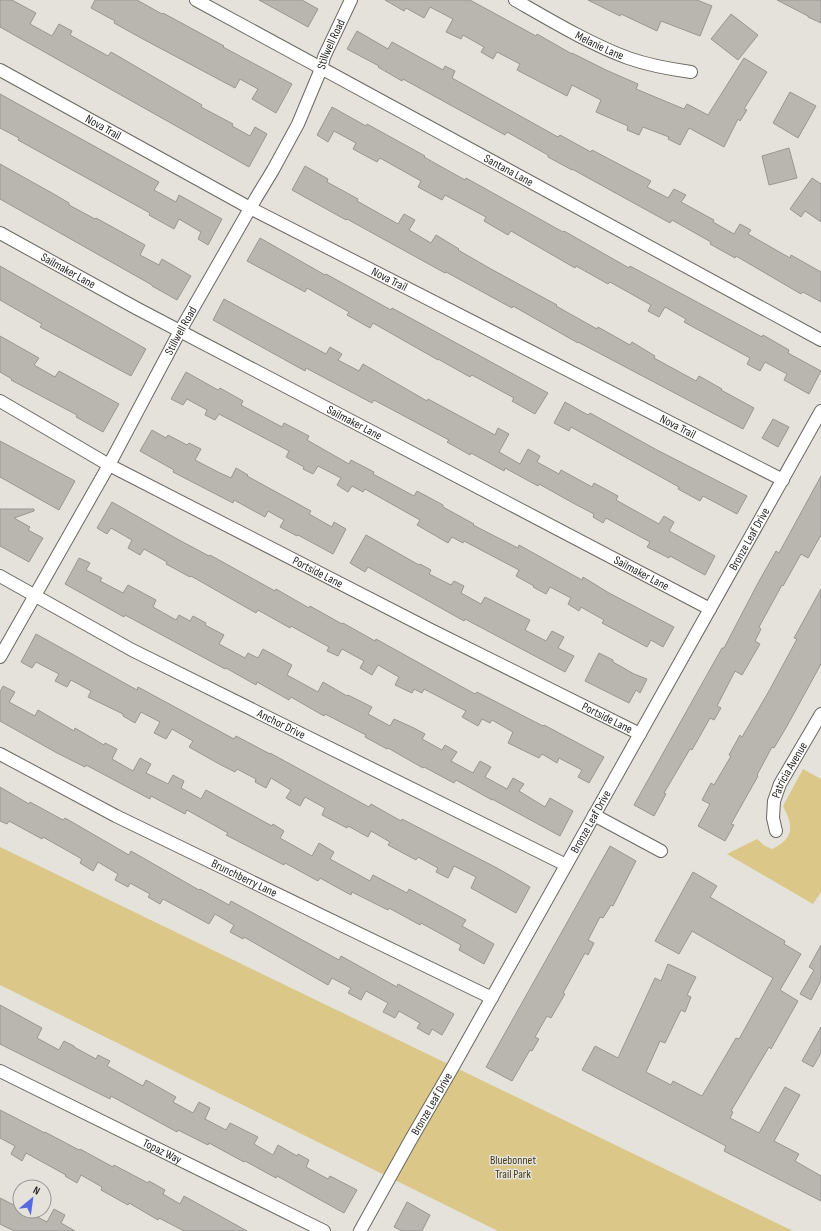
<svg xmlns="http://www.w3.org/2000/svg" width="821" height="1231" font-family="'Sofia Sans Condensed',sans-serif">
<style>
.green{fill:#dbc787}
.building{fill:#b8b6af;stroke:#999790}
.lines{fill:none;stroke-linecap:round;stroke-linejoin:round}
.minor-casing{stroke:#6a6862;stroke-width:14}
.minor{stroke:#fff;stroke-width:12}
.labels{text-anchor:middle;stroke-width:3;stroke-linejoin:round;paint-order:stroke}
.street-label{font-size:12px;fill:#292826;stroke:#e4e2db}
.park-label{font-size:12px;fill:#483d1a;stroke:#e4e2db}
</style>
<rect width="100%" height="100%" fill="#e4e2db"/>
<!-- green -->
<path class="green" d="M803,769L821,779V892L813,904L727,854L757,839L765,846L772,849C794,838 794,827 783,806Z
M0,847L793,1231H498L0,985Z"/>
<!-- building -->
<path class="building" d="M0,0H12L36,13L30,24L52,36L59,24L72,31L70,35L108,56L111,52L202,105L201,107L233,124L232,126L250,136L255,127L267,134L249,167L0,27Z
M95,0H137L162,14L163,13L224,46L223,47L292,84L276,113L252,99L258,89L240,79L235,88L141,38L114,23L115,21L91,8Z
M259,0H302L318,9L308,27Z
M385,0H470L536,36L537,34L572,54V53L606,70L638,84L636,89L684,109L687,104L708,115L744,58L767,72L744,109L747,110L740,121L738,119L724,147L689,128L680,145L668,139L669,137L643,127L639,135L627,130L628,126L596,112L601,100L572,85L567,96L517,70L520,64L497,52L493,59L481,52L484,47L463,35L461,39L446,32L453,19L430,7L424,18L406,8L404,11Z
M588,0H697L712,6L700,36L661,21L657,31L621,14L620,16Z
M777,0H821V23L808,17V16Z
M731,14L758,35L738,60L711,39Z
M357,31L388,49L392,42L443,70L445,66L455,71L452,78L558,137L560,135L591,152L592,150L651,181L647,187L668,198L674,189L686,195L681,202L714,220L713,222L734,234L740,224L751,230L748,234L790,258L791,255L821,272V302L803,292L801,294L736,256L735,258L710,244L711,242L672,220L670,223L572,169V170L548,157V155L507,132L505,135L403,79L402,81L378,67L379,66L347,49Z
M790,92L816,106L798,138L773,123Z
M0,94L159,182L154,190L176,202L179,195L222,219L208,245L198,239L201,232L179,219L174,229L149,215L150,213L18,140L19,138L0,128Z
M332,107L366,126L367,124L425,156L424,157L465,180L466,178L563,232L564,231L629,268L630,266L762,337L763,335L789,350L788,353L821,371L809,394L784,380L787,374L765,362L760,371L747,364L750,358L684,322L686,319L665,307L659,317L648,311L651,305L610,282L608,284L576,266L575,268L511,231L508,235L484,221L486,217L445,195L442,200L418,187L421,181L380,158L377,162L353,149L356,143L334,131L328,142L317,135Z
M789,148L797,178L769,185L762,156Z
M0,164L52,193L69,203V205L95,219L96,218L145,245L140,255L159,265L162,259L191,276L177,300L152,286V285L0,199Z
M305,166L328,179L327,182L358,199L357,201L398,224L404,214L415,220L409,230L431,243L436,235L459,249L458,250L491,269L557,305L556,306L597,329L598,327L630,345L632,342L655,356L654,358L696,381L699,376L722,389L721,390L754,408L743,429L578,342V343L513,306L512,308L446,272L445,273L347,219L346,220L292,190Z
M812,178L821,184V222L805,211L801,217L790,209Z
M260,238L325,275L326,274L391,310L392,308L548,393L535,414L512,401L514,398L472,375L470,377L438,359V360L373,323L370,328L347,315L349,312L307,288L305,292L247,261Z
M0,266L146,349L131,376L40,327L42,324L0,300Z
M224,299L326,354L330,347L342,354L338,360L359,371L363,364L427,401L428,399L495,435L498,428L509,434L499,452L520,464L528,449L540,456L537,462L559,474L561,470L592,487L594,483L618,496L616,500L659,524L664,516L674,522L669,531L715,556L705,575L670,556L669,558L647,547L650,542L606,518L603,523L593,517L594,514L573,503L539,484L538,486L505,468L504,471L471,453L470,455L447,442L449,440L374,400L372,403L306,368L305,371L213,320Z
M0,336L39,358L34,365L55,377L59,371L119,404L103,432L76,417L77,415L11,380L12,379L0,372Z
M186,372L218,390L220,388L243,401L241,405L282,427L284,423L309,436L307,440L349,464L351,460L374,472L373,474L414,496L417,491L443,505V507L474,524L473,525L518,548L519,545L582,580L583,577L609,593L674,627L663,647L651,640L647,647L602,623L604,620L581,607L579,611L568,604L571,598L550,587L546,594L533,587L534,586L516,576L519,570L464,541L463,543L452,537L448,543L417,525L420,520L365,489L363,492L352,486L348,492L337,485L341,478L318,466L313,474L303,469L304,467L286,457L289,451L219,414L215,420L205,415L207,410L187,399L183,405L171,399Z
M565,402L588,415L590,413L657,450L747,496L737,514L703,496L700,501L678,489L679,487L571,427L569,431L554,423Z
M773,419L789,427L778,447L762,438Z
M152,430L166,438L168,435L187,445L189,443L201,449L195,460L218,472L231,478L236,468L248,475L247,476L311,511L309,514L332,527L334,522L346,529L333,554L298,535L297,536L280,527L284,520L268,511L265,517L234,500L233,503L173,472L174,470L140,451Z
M0,441L75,481L59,510L0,477Z
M821,476V535L808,558L801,554L783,586L782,585L759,627L761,629L755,641L760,644L753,656L742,675L735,671L717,706L721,708L714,720L710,718L692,750L690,749L664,793L666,794L654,816L634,805L722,648H724L758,583L776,551L779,553Z
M112,502L179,540L209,556L210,555L275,591L276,589L309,608L310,606L342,624L343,623L375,641L376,639L475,694L477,692L543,726L544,725L604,757L589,783L578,777L582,770L559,758L557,763L542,754L539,758L508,743L513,732L492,720L490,723L482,719L478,726L462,717L466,711L424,689L422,693L414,689L412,693L395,685L399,677L378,665L372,675L360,668L364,661L342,649L338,656L327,651L329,647L291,626L290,628L258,610L256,613L191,576L190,577L166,564L167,562L144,549L140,555L128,548L132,540L111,528L107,534L97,528Z
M0,509H34V511L14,518L30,527L28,530L43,538L29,562L0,546Z
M366,535L419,565L420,564L431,570L429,574L451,585L454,581L464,586L461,593L481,604L485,597L530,620L525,630L546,641L552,631L564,637L558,648L574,656L565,672L465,619L464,621L368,567L365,572L350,563Z
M79,558L90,563L86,570L102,578L100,581L123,593L128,585L156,600L153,607L176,620L179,615L190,621L193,616L206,623L205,625L224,635L219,644L245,658L248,653L258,658L263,649L292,665L287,675L318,692L323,682L347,696L348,695L372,707L368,714L390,726L394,719L414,728L425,734L422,739L442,750L445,745L457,752L451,761L473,773L480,761L491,767L485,777L507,789L513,778L524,784L519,791L545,807L550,798L573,811L560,836L492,799V800L456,780L454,783L424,767L423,768L388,748L387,749L365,737L366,735L325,714L324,716L291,697L289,700L257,682L256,685L226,668L225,669L125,615L124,617L65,584Z
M821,589V664L787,726L774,748L772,747L757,775L758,776L731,824L734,825L725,841L698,826L710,804L702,800L711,783L714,785L731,756L729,755L740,735L742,737L769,691L797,639L794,638Z
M36,634L137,690L138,687L234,739L236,736L270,754V753L369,807L371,804L401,821L402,819L497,868L530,887L516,913L471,888L476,877L454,866L448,878L436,872L438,868L418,857L416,860L388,845L390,842L371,831L368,837L348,826L347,828L322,815L325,808L305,797L300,806L286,798L291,790L271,778L266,788L255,782L256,779L237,769L235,772L221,765L189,747L193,741L172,729L166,739L154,733L160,722L141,712L135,723L123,716V714L88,697L91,691L71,680L67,687L55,681L59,674L36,662L32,668L21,662Z
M599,653L613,660V662L634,674L647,679L640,693L636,690L629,703L585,681Z
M3,686L15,692L9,702L35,716L38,710L74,731L75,728L104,745L105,743L117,749L112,759L133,771L140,758L151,764L146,773L168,784L173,775L184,781L181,788L201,799L206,790L272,826L273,824L284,831L280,838L312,856L319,843L334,852L330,859L370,881L373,875L407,893L409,889L466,920L462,926L494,944L484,964L459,950L461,945L421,923L420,925L389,908L388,910L352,892L351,895L320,878L318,881L285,863L284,865L226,835L228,833L187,810L185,814L151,796L150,799L86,765L85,767L57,753L0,721V692Z
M0,787L29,804L30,802L63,820L65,818L129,855L131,851L199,890L200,889L229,905L231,901L339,960L341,956L397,987L398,984L454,1014L442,1035L432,1029L429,1035L417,1028L420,1023L399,1011L395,1018L383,1012L388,1003L366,991L361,1000L348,993L351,988L332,978L328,985L244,937L243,939L230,932L234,925L215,914L209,924L163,899L160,904L148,897L150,894L130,883L128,887L115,880L118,874L98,862L93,871L80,863L82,859L43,837L42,839L9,821L7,824L0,821Z
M610,846L636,861L613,906L611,905L603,918L600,917L588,940L594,943L588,955L585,953L563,993L565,994L551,1018L547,1016L535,1037L539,1039L532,1051L530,1050L512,1081L486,1067Z
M693,872L717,886L710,897L785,941L784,944L801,954L780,990L798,1001L771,1049L769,1047L731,1111L733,1112L730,1118L759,1133L785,1087L800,1095L774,1141L799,1154L795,1161L821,1176V1201L724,1151L726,1146L582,1070L595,1046L618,1058L655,978L661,981L668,964L696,977L687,995L691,997L685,1012L681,1010L665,1043L660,1041L646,1072L671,1085L673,1081L702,1096L736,1038L739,1039L773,978L692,931L679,954L655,941Z
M821,945V981L811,1000L800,994L814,970L809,967Z
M0,1005L42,1028L37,1038L59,1050L64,1041L74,1046V1047L96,1059L98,1055L110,1061L107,1066L143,1086L146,1080L176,1097L173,1102L193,1113L199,1102L210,1108L205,1119L226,1130L230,1123L258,1137L254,1144L273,1155L278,1145L297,1156L298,1154L309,1160L306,1167L328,1179L330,1176L357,1190L344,1213L277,1176L276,1178L245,1161L244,1162L209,1143L208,1145L178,1130L177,1132L111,1096L110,1099L0,1044Z
M821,1027V1053L813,1067L802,1061Z
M0,1110L45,1133V1132L79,1150L80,1149L113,1167L114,1165L148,1183L149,1181L165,1190L163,1194L180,1204L184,1196L247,1231H184L159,1218L158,1220L129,1203L128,1205L101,1190L102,1187L81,1175L77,1183L65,1176L66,1175L26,1153L22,1161L11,1154L15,1146L0,1138Z
M0,1198L20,1208V1211H26L47,1222L54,1209L65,1215L61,1223L75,1231H14L0,1224Z
M407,1202L430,1215L422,1231H402L394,1227Z"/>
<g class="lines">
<defs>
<g id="minor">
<path id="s1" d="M196,0L821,340"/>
<path id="s2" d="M515,0C550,20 590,44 628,58C648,65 669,69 691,72"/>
<path id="s3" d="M0,70L250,208L783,480"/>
<path id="s4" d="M0,233L136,308L710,609"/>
<path id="s5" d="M0,401L109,465L431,630L640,734"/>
<path id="s6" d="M0,576L132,650L566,865"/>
<path id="s7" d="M0,657L109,465L180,331L256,198L273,170L298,124L321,69L324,57L351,0"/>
<path id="s8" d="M0,754L116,816L492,998"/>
<path d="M594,815L661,851"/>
<path id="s9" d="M776,831L773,818L774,801L780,784L821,714"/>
<path id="s10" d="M0,1071L324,1231"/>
<path id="s11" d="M360,1231L410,1141L454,1065L821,411"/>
</g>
</defs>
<!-- minor casing -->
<use href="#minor" class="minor-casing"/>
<!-- minor -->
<use href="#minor" class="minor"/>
</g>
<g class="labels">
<!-- street labels -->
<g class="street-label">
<text dy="4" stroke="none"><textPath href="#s2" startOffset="96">Melanie Lane</textPath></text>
<text dy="4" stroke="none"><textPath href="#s7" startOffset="697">Stillwell Road</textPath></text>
<text dy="4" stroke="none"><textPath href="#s3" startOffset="118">Nova Trail</textPath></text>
<text dy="4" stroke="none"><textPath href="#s1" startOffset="356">Santana Lane</textPath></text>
<text dy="4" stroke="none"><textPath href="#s4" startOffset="78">Sailmaker Lane</textPath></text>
<text dy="4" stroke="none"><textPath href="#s3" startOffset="442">Nova Trail</textPath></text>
<text dy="4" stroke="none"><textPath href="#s7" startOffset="373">Stillwell Road</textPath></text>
<text dy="4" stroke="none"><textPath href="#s4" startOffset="402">Sailmaker Lane</textPath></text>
<text dy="4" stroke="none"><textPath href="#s3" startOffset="766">Nova Trail</textPath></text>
<text dy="4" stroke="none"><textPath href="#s11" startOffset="794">Bronze Leaf Drive</textPath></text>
<text dy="4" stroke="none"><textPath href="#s5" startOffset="361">Portside Lane</textPath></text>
<text dy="4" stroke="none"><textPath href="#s4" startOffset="726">Sailmaker Lane</textPath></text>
<text dy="4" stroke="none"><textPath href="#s5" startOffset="685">Portside Lane</textPath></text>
<text dy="4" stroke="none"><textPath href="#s6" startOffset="318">Anchor Drive</textPath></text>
<text dy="4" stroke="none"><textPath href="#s9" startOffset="65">Patricia Avenue</textPath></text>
<text dy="4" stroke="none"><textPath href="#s11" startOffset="470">Bronze Leaf Drive</textPath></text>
<text dy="4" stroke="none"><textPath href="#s8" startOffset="274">Brunchberry Lane</textPath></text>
<text dy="4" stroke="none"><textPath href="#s11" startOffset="146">Bronze Leaf Drive</textPath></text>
<text dy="4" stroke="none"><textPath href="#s10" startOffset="181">Topaz Way</textPath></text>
</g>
<!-- park labels -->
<g class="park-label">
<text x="513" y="1164">Bluebonnet<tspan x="513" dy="14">Trail Park</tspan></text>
</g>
</g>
<!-- north arrow -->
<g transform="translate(32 1199) rotate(29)"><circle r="19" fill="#e4e2db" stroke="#999893"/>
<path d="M0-3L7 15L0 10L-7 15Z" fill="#556ae0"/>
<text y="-6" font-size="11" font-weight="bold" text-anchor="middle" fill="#292826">N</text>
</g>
</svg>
